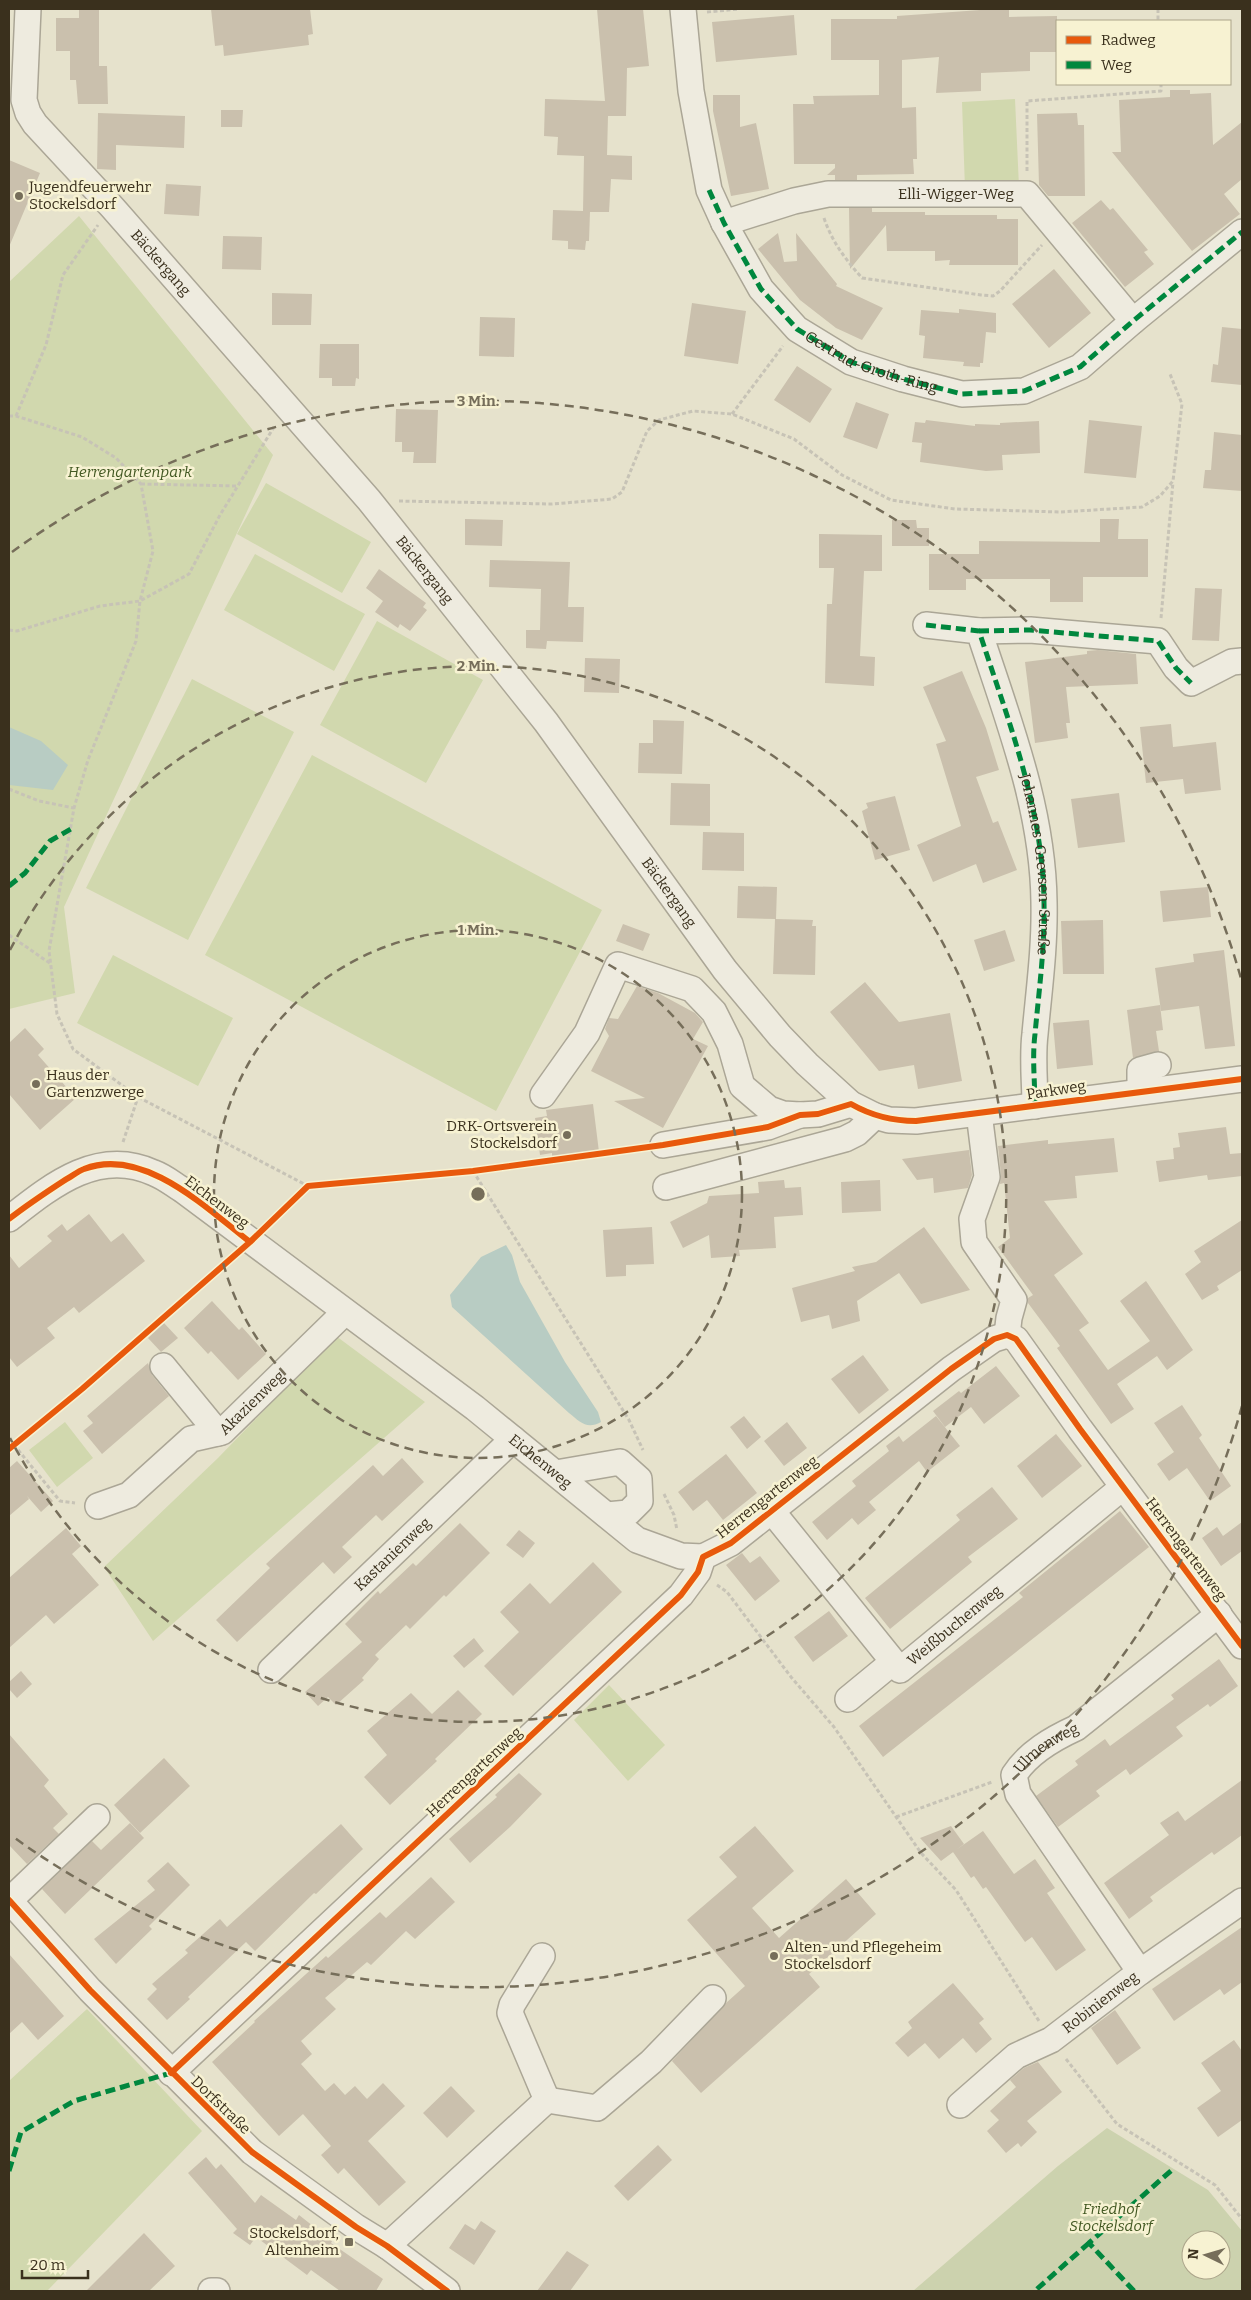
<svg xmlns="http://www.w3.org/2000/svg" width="1251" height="2300" font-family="Bitter,serif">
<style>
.green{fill:#d1d8ae}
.cemetery{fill:#ccd2ae;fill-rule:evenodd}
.water{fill:#b8ccc3}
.building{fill:#cac0ad}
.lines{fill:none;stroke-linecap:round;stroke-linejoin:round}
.minor-casing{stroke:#aba696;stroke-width:28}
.path{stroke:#c7c3b6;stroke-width:3;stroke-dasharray:4 2.5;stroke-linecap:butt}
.minor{stroke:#eeebdf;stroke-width:25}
.quiet{stroke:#00873e;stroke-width:5;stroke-dasharray:10 5;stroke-linecap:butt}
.cycleway-casing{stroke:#f7f2d2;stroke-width:9}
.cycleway{stroke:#e8590c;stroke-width:6}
.ring{fill:none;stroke:#766e5a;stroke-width:2.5;stroke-dasharray:9 6}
.poi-dot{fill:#766e5a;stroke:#f7f2d2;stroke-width:2}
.labels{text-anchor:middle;stroke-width:5;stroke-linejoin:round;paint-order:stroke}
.poi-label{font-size:15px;fill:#3a301d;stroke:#f7f2d2;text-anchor:start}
.street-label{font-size:15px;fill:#3a301d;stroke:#f7f2d2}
.park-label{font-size:15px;font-style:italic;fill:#425822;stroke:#f7f2d2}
.centre{fill:#766e5a;stroke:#f7f2d2;stroke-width:2.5}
.ring-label{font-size:15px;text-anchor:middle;font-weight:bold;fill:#766e5a;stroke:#f7f2d2;stroke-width:5;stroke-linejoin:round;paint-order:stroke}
</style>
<rect width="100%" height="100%" fill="#e6e2cc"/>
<!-- green -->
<path class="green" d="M1015,99L1019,187L965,189L962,102Z
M79,216L273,455L64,907L75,993L9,1009V282Z
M266,483L371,542L342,593L237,534Z
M255,554L365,614L334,671L224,610Z
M377,621L483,680L426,783L320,725Z
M192,679L294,732L188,940L86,888Z
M312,755L602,910L496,1111L205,955Z
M113,955L233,1018L198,1086L77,1023Z
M336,1336L425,1402L153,1641L104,1567L218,1458Z
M65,1422L93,1458L57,1487L29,1450Z
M609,1685L665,1745L628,1781L574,1720Z
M87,2009L202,2131L47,2291H9V2081Z"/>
<!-- cemetery -->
<path class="cemetery" d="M1107,2128L1208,2190L1242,2231V2291H913L1058,2166ZM1191,2240H1221V2270H1191Z"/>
<!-- water -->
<path class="water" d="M9,727L41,741L68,765L53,790L9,785Z
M506,1245L512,1255L520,1282L565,1362L598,1412L601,1422C587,1430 580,1422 569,1413L452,1307L450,1295L481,1257Z"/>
<!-- building -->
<path class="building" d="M79,9H99V66H107L108,104H78L76,80H70V51H56V18H79Z
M211,9H310L313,34L308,35L309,45L224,56L223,45L215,46Z
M597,9H643L649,66L627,68L626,116H608L607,155L632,156V180L611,179L609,212H590L589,241H586L585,250L568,249V241L552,240L553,210L583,211L584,156L557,155L558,137L544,136L545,99L605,101Z
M994,9H1009V17L1057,16V52H1030V71L981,73V91L936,93L939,57L902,60V108L916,107L917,159H913L914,174L857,175V180H835V175H827L835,168V164H794L793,104H814L813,96L879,95V60H831V19H897V16Z
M794,15L797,55L716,62L712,22Z
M1170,90H1190V94L1211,93L1213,145L1242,122V179L1224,194L1240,214L1192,251L1112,152H1121L1119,100L1170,97Z
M713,95H740V127L756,123L769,189L731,196L713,111Z
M221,110H243L242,127H221Z
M98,113L185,116L184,148L116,145V170L97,169Z
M1077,113L1078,125H1084L1085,196H1048L1039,185L1037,114Z
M9,160L40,173L9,247Z
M166,184L201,186L199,216L164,214Z
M1101,200L1110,210L1113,208L1148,250L1144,252L1154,264L1125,287L1072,223Z
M849,208H872V212H925V215H997V219H1018V265H949L950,260L935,261V251H887L886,225L850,269Z
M778,233L784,262L797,261L796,233L837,284L836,286L883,308L862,340L836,328L800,300L758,249Z
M223,236L262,237L261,270L222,269Z
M1054,269L1091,313L1049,348L1012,304Z
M272,293L312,294L311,325H272Z
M692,303L746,311L738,364L684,356Z
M959,309L996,313V333L986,332L983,363H980V367L963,366L964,362L923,358L925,336L919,335L921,310L959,313Z
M480,317L515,318L514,357L479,356Z
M1222,327L1242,329V385L1211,382L1213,364L1218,365Z
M320,344H359V379L356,378L355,386H332V378H319Z
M797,366L832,389L810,423L774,400Z
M856,402L889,414L877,449L843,437Z
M396,409L438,410L436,463H413L414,452H402V442H395Z
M926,420L975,426V424L1000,425V423L1039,421L1040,453L1002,455L1003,470L986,471L920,462L922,443L912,442L915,422L925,423Z
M1089,420L1142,426L1136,478L1084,473Z
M1214,432L1242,435V491L1203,488L1205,470H1211Z
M465,519L503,520L502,546L465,545Z
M1100,519H1119L1118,539H1148V577H1083V602H1050V579H966V590H929V554H979V541L1100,542Z
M892,520H916L917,528H929V546H892Z
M819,534L882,535V571H864L860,656L875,657L874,686L825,683L827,604H832L834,568H819Z
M490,560L570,562L568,607H584L583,642L547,641L546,649L526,648V630H540L541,589L489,587Z
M379,569L426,603L423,607L427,610L410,631L400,624L398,628L375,612L383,601L366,588Z
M1195,588L1222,589L1219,641L1192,640Z
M1098,650L1136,654L1138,684L1066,687L1070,723H1066L1068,738L1035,743L1025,662L1087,654V651Z
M585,658L620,659L619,693L584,692Z
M962,671L986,728L999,770L976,777L993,823L998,821L1017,870L983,883L976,864L933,882L917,845L961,826L936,744L946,741L923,687Z
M653,720L684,721L682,774L638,773L639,743H653Z
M1171,724L1173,747L1216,742L1221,790L1185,794L1183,779L1146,783L1140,727Z
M671,783L710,784V826L670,825Z
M1119,793L1125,842L1078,848L1071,799Z
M895,796L910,850L875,860L862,811L868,808L866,803Z
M703,832L744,833V871L702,870Z
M738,886L777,887L776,919L737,918Z
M1208,887L1211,917L1163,922L1160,891Z
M775,919L813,920L812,926H816L815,975L773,974Z
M1103,920L1104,974H1063L1061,921Z
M623,924L650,934L643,951L616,941Z
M1005,930L1015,961L984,971L974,940Z
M1224,950L1235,1046L1205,1049L1199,1006L1161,1011L1155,968L1194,962L1193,954Z
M865,982L899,1022L950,1013L962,1081L918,1089L914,1065L879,1071L830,1012Z
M637,986L658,993L695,1013L703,1022L693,1039L708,1046L663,1128L614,1101L645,1098L591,1071L609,1036L605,1029L609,1018L618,1019Z
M1160,1005L1163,1030L1156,1031L1159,1051L1133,1058L1127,1010Z
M1089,1020L1093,1065L1057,1069L1053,1023Z
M25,1028L44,1049L38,1055L76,1098L40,1130L9,1094V1043Z
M593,1104L599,1152L552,1157V1153L540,1155L535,1118L547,1116L546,1110Z
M1226,1127L1230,1154L1242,1153V1176L1208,1180L1207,1175L1159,1182L1156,1161L1174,1159L1173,1148L1180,1147L1178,1133Z
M1114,1138L1118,1172L1075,1176L1077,1198L1044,1201L1083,1254L1054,1275L1089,1323L1079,1330L1108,1370L1150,1341L1120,1301L1146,1281L1193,1350L1167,1370L1157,1356L1117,1384L1134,1409L1111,1424L1057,1348L1060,1346L1028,1303V1298L1033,1295L998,1247L1010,1238L1004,1183L1000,1184L1001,1175L998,1146L1048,1140V1144Z
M969,1150L972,1175L968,1188L934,1193L933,1178L917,1180L902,1159Z
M784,1180L785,1188L801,1187L803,1215L774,1217L776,1248L739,1250L740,1256L711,1258L709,1235L683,1248L670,1222L707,1203L709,1196L759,1193L758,1182Z
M880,1180L881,1211L842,1213L841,1182Z
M89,1214L111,1242L123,1233L145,1261L79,1313L74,1307L47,1328L55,1338L17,1367L9,1357V1255L19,1268L52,1241L47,1236L62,1224L67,1231Z
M1242,1220V1270L1217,1286L1219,1290L1202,1300L1185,1274L1201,1262L1194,1251Z
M652,1227L654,1264L626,1265V1276L606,1277L603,1230Z
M924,1227L970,1290L921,1304L899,1273L857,1301L860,1321L832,1329L829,1315L801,1322L792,1288L855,1271L852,1267L876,1262Z
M212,1301L239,1330L242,1327L266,1354L238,1380L211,1351L208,1354L184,1328Z
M164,1323L178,1338L161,1352L148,1338Z
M863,1355L889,1390L859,1414L831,1379Z
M148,1363L152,1375L169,1396L102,1454L83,1431L93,1423L87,1416Z
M996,1366L1020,1396L984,1424L971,1407L945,1427L933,1411L959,1391L961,1393Z
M1182,1405L1202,1435L1199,1438L1231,1486L1210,1501L1187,1468L1169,1481L1157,1464L1174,1452L1154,1423Z
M744,1416L761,1437L747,1449L730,1427Z
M936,1416L960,1446L927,1472L919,1461L869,1502L876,1510L858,1525L852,1518L827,1540L812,1522L856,1486L852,1481L889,1451L886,1446L899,1436L903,1442Z
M787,1422L807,1448L784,1466L764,1441Z
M1056,1434L1082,1466L1042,1498L1017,1466Z
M726,1454L757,1493L723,1520L707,1500L693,1511L678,1492Z
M402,1458L424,1482L382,1521L376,1515L342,1547L352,1557L334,1574L323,1562L237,1642L216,1620L270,1568L266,1564L373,1465L383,1476Z
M17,1461L53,1501L41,1512L27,1496L29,1499L9,1516V1468Z
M992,1487L1018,1519L968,1557L972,1562L890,1629L865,1598L960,1520L956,1515Z
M1120,1511L1149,1547L883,1757L859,1726L1023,1597L1019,1593Z
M1242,1522V1551L1221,1566L1202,1538L1217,1527L1223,1536Z
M460,1523L490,1553L446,1597L444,1595L410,1629L406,1625L375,1655L379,1659L362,1678L364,1680L336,1705L328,1697L318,1706L305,1692L362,1642L345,1624L378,1591L380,1594L413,1563L416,1566Z
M66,1528L81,1546L72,1554L99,1585L54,1624L46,1615L9,1648V1578Z
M519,1530L535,1543L523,1558L506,1545Z
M742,1553L750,1563L760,1556L780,1581L755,1601L726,1565Z
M593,1562L622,1592L513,1696L484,1666L519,1632L500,1612L530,1583L550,1604Z
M829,1611L848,1636L813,1662L794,1637Z
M474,1638L484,1651L464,1668L453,1656Z
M1219,1659L1238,1686L1210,1707L1208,1704L1176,1727L1183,1736L1130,1775L1126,1769L1096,1791L1100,1796L1058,1827L1036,1796L1078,1765L1075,1761L1105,1739L1110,1746L1174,1699L1171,1695Z
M21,1671L32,1684L17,1698L9,1689V1682Z
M458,1690L482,1714L435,1759L437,1761L390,1805L364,1777L387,1755L367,1731L411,1693L432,1714Z
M9,1734L49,1780L44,1786L68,1814L53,1828L59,1834L27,1864L9,1845Z
M164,1758L190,1786L140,1833L114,1805Z
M519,1773L542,1794L510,1827L470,1863L449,1839L497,1797L495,1795Z
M1242,1780V1835L1214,1855L1212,1852L1150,1897L1153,1901L1129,1919L1104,1883L1169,1835L1160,1823L1178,1811L1185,1821Z
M130,1823L144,1838L65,1914L42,1889L92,1841L101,1850Z
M341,1824L363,1849L316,1894L314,1893L255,1951L246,1942L188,1997L190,1999L167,2020L147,1999L157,1989L152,1984L188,1953L185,1950L220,1919L227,1927Z
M755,1826L794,1871L752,1908L779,1938L846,1879L876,1914L809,1974L820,1987L701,2093L672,2061L726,2003L745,1986L687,1920L737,1877L719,1857Z
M951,1826L964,1844L941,1861L920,1838Z
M983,1831L1014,1874L1035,1859L1055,1888L1047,1893L1086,1950L1056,1971L1032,1937L1025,1942L986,1887L983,1889L974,1876L971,1878L953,1852Z
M168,1862L190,1885L149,1926L152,1929L116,1964L94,1939L155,1890L147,1881Z
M431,1877L455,1902L415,1939L406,1931L371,1965L367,1962L325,1998L336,2009L301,2041L312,2054L301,2064L325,2091L334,2083L345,2095L355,2086L367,2099L383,2083L405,2106L368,2141L406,2182L379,2206L344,2168L338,2174L321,2155L331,2146L303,2114L279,2136L212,2062L255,2022L254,2021L326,1956L328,1958L380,1912L386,1918Z
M1242,1927V1982L1224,1995L1220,1989L1174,2021L1152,1989Z
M9,1954L64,2016L38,2040L22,2022L9,2034Z
M953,1983L984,2019L979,2023L992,2039L976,2053L963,2038L939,2059L925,2043L908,2057L895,2043L912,2028L908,2022Z
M1115,2010L1141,2048L1117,2065L1091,2028Z
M1234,2040L1242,2051V2120L1218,2137L1197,2108L1221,2091L1201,2063Z
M1038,2062L1062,2092L1027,2121L1037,2132L1021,2147L1018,2143L1006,2153L987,2131L999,2120L990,2111L1016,2087L1010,2080L1024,2068Z
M451,2086L475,2111L447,2138L423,2113Z
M658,2145L672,2160L628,2201L614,2186Z
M206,2157L216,2169L221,2164L255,2203L261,2195L296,2220L299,2215L332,2241L331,2243L383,2279L376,2291H340L311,2270L307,2275L256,2237L250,2245L233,2233L237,2229L188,2173Z
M481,2221L496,2231L474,2265L449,2248L465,2224L475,2230Z
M144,2233L175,2266L149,2291H86Z
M567,2251L589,2265L570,2291H537Z"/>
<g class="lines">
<defs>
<g id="minor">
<path id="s1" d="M28,9L24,100L28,113L35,124L112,207L369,500L546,722L725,970L780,1036L807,1064L851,1104L875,1116L889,1120L916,1121L1242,1079"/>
<path id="s2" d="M683,9L691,91L709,190L724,223L761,289L797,329L851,362L903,379L962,394L1024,391L1080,367L1133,321L1242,232"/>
<path id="s3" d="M724,223L794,201L828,194H1027L1133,321"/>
<path d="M926,625L979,631C1008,720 1043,808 1044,902C1045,947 1039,990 1035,1034C1032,1058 1035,1083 1035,1106"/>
<path d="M979,631L1030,630L1158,641L1176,668L1191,683L1232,662L1242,661"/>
<path d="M1140,1091V1070L1158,1065"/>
<path d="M543,1095L587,1033L618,965L692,989L714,1012L730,1044L742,1086L769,1109L783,1114L800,1115L818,1114L851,1104"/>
<path d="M979,1113L987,1177L972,1219L974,1242L1014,1300L1009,1318L1007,1335"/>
<path d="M663,1145L768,1127L800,1115"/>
<path d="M666,1187L845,1139L857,1133L875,1116"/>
<path id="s4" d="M9,1219C51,1186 98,1147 154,1173C165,1177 174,1185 184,1191L475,1408L637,1540L681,1556L703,1557"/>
<path d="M163,1366L218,1433"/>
<path d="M556,1473L620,1462L639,1479L640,1501L628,1513L607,1515"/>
<path id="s5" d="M98,1506L129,1495L191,1439L222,1432L345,1312"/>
<path id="s6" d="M771,1510L900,1670L1123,1487"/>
<path id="s7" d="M271,1670L513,1439"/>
<path d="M848,1699L893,1662"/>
<path d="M9,1900L90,1990L252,2152L356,2227L387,2246L447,2291"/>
<path d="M9,1901L97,1817"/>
<path d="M542,1956L512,2005L510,2013L547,2100"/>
<path id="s8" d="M1140,1972L1018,1794L1014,1775C1028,1753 1052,1739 1076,1728L1219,1614"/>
<path d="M171,2073L681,1595L698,1572L703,1557L731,1543L951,1369L994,1339L1007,1335L1016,1339L1080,1429L1242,1646"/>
<path d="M547,2100L597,2108L651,2062L713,1998"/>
<path id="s9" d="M960,2105L1016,2056L1051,2040L1140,1972L1242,1901"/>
<path d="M387,2246L547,2100"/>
<path d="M211,2291H217"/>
</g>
</defs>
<!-- minor casing -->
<use href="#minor" class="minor-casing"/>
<!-- path -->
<path class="path" d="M1158,9V21
M707,12L739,9
M1027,171V101L1161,91V84
M824,218C832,242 846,260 862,278L981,295L993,296L1000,291L1042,245
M732,414L783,346
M9,416H16L82,437L116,458L141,484L153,551L140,601L136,641L88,760L74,808L49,951L57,1014L73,1049L138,1097L308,1186L473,1171L642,1148
M16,416L46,345L63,275L98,225
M141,484L238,486
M399,501L552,504L612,499L622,492L647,431L659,420L693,411L732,414L794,439L842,475L891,500L955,509L1061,512L1142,507L1160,496L1173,481L1182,404L1170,374
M1161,618L1173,482
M9,630L17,631L100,606L140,601L189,574L220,515L274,427
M9,789L39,801L74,808
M9,935L51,964
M123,1142L138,1097
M473,1171L629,1420L643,1450
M267,1226L308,1186
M14,1445L60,1501L75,1503
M664,1494L674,1515L677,1530
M717,1585L727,1592L791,1677L834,1727L921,1853L956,1890L1039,2021
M896,1817L992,1782
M1066,2059L1117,2124L1215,2185L1242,2219"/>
<!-- minor -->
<use href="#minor" class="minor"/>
<!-- quiet -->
<g class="quiet">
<path d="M709,190L724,223L761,289L797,329L851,362L903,379L962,394L1024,391L1080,367L1133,321L1242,232"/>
<path id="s10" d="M926,625L979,631C1008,720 1043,808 1044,902C1045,947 1039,990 1035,1034C1032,1058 1035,1083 1035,1106"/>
<path d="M979,631L1030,630L1158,641L1176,668L1191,683"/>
<path d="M9,886L25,873L50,841L71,829"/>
<path d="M9,2171L21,2132L74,2101L171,2073"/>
<path d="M1037,2289L1089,2243"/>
<path d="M1134,2291L1089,2243L1173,2169"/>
</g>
<defs>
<path id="cycleway" d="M9,1219C27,1205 45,1193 65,1180C71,1177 78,1171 84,1169C144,1146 207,1209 250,1242
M9,1449L82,1389L250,1242L308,1186L473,1171L663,1145L768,1127L800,1115L818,1114L851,1104C872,1116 892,1121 916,1121L1242,1079
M9,1900L90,1990L252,2152L356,2227L387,2246L447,2291
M171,2073L681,1595L698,1572L703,1557L731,1543L951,1369L994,1339L1007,1335L1016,1339L1080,1429L1242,1646"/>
</defs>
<!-- cycleway casing -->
<use href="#cycleway" class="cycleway-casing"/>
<!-- cycleway -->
<use href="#cycleway" class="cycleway"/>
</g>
<!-- distance rings -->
<g class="ring">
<circle cx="478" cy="1194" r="264"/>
<path d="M10 950A528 528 0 1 1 10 1438"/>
<path d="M1242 1406A793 793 0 0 1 12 1836M12 552A793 793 0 0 1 1242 982"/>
</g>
<!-- markers -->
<g class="poi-dot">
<circle cx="19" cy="196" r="5"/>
<circle cx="36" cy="1084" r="5"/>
<circle cx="567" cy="1135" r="5"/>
<circle cx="774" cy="1956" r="5"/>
<rect x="344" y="2237" width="10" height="10" rx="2.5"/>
</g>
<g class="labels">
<!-- poi labels -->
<g class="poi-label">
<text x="29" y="192">Jugendfeuerwehr<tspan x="29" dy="17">Stockelsdorf</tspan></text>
<text x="46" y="1080">Haus der<tspan x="46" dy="17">Gartenzwerge</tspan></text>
<text x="557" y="1131" text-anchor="end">DRK-Ortsverein<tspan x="557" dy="17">Stockelsdorf</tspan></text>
<text x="784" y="1952">Alten- und Pflegeheim<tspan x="784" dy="17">Stockelsdorf</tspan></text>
<text x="339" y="2238" text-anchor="end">Stockelsdorf,<tspan x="339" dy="17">Altenheim</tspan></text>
</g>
<!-- street labels -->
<g class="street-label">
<text dy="5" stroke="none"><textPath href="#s3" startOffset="236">Elli-Wigger-Weg</textPath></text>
<text dy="5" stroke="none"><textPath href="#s1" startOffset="305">Bäckergang</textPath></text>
<text dy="5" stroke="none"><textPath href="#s2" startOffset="431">Gertrud-Groth-Ring</textPath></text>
<text dy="5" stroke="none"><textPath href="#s1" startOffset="710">Bäckergang</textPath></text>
<text dy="5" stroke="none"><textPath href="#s10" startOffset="295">Johannes-Grevsen-Straße</textPath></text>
<text dy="5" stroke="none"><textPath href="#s1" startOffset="1115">Bäckergang</textPath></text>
<text transform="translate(1056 1090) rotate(-9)" y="5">Parkweg</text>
<text transform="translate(217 1202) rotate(37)" y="5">Eichenweg</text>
<text dy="5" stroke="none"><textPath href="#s5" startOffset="190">Akazienweg</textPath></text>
<text dy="5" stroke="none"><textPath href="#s4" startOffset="644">Eichenweg</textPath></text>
<text transform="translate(767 1497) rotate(-38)" y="5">Herrengartenweg</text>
<text transform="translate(1186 1549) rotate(53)" y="5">Herrengartenweg</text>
<text dy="5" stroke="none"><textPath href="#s7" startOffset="168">Kastanienweg</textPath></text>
<text dy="5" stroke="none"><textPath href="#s6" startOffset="276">Weißbuchenweg</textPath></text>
<text dy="5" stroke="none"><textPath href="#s8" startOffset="278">Ulmenweg</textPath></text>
<text transform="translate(474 1772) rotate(-43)" y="5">Herrengartenweg</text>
<text dy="5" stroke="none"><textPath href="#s9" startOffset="175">Robinienweg</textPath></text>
<text transform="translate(221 2105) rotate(44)" y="5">Dorfstraße</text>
</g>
<!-- park labels -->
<g class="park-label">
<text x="130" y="477">Herrengartenpark</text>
<text x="1111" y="2214">Friedhof<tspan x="1111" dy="17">Stockelsdorf</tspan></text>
</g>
</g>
<circle cx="478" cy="1194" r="8" class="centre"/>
<g class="ring-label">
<text x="478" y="406">3 Min.</text>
<text x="478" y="671">2 Min.</text>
<text x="478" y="935">1 Min.</text>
</g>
<!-- border -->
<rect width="1251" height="2300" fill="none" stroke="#3a301d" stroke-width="20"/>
<!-- legend -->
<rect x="1056" y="20" width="175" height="65" fill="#f7f2d2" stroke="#aba48a"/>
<rect x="1066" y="36" width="25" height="8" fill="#e8590c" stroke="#aba48a"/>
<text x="1101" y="45" font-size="15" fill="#3a301d">Radweg</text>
<rect x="1066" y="61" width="25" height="8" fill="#00873e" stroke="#aba48a"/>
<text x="1101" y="70" font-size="15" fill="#3a301d">Weg</text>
<!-- north arrow -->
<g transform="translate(1206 2255) rotate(275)"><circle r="24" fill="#f7f2d2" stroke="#aba48a"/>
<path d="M0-4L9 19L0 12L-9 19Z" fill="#766e5a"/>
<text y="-8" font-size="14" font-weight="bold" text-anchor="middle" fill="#3a301d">N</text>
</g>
<!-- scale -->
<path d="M22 2270v8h66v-8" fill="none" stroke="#3a301d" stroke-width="2.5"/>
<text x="30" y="2270" font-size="15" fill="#3a301d" stroke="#f7f2d2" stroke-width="4" paint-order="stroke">20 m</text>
</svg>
